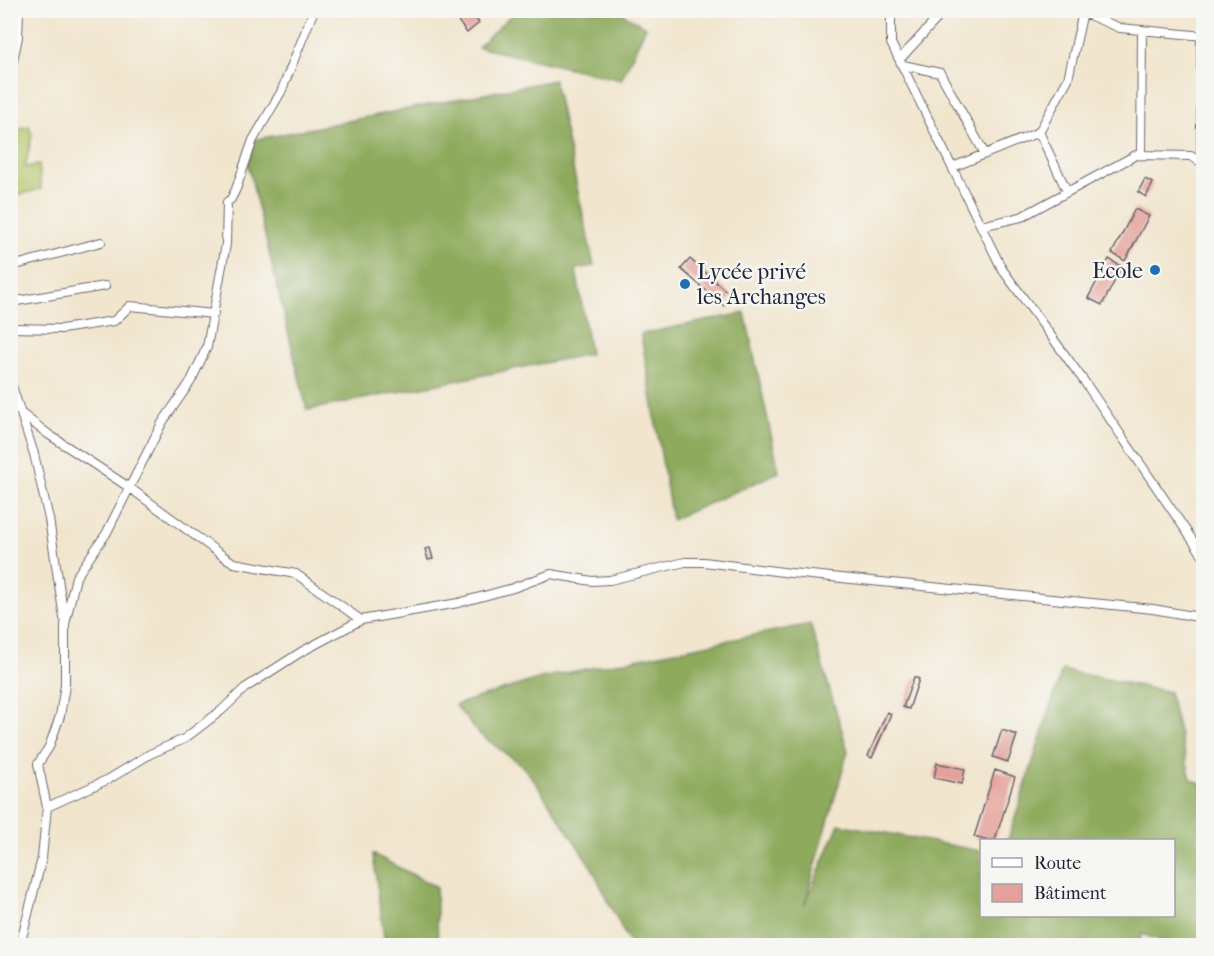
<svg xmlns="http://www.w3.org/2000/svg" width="1214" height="956" font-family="'IM FELL French Canon',serif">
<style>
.green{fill:#b3c569;stroke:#6a7452;stroke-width:1.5}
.forest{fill:#8eaa5d;stroke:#58664c;stroke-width:1.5}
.building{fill:#e4a19a}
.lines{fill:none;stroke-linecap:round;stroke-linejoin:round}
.street-casing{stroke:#6a666e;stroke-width:10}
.street{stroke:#fff;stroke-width:8}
.poi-dot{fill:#1f6fb2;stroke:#f6f6f2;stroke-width:2}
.labels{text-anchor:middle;stroke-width:5;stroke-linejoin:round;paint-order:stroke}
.poi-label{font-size:22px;fill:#22223b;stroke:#f6f6f2;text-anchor:end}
</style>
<rect width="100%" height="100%" fill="#f6f6f2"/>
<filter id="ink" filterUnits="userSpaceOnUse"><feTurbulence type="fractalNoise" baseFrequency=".0167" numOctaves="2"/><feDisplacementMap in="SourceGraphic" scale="12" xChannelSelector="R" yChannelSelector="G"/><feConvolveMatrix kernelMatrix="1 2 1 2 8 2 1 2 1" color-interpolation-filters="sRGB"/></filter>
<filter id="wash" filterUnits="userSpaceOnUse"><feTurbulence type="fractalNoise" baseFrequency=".008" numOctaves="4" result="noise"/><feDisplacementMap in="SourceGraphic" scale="24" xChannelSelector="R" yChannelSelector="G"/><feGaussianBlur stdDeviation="1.35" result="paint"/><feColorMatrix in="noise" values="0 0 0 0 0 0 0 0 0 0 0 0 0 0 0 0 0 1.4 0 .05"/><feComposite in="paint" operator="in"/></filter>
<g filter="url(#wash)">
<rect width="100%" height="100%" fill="#f1e5cd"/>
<!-- green -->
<path class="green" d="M29,126L32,135L25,167L39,165L41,189L11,197V131Z"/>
<!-- forest -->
<path class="forest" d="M515,11H618L646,27L621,80L478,47Z
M554,80L594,266L576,269L590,354L307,410L246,157L253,140Z
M745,313L779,472L672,520L641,334Z
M810,624L848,751L804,906L839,824L981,851L982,916H1174V840H1008L1062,670L1169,692L1191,779L1203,785V945H1171L1142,934L1138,946L632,945L628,941L592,868L534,780L521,765L478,733L455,705L541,678Z
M373,854L436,887L438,945H385Z"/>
<g id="blocks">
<!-- building -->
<path class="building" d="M450,10H469L479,23L467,33Z
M1145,179L1153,183L1146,197L1138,192Z
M1135,209L1149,216L1125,261L1112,253Z
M690,259L732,296L724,306L681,269Z
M1109,259L1122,267L1102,305L1088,298Z
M430,548L433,559L428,560L425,549Z
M914,677L919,679L909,709L903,707Z
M887,712L891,714L872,758L868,756Z
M1002,730L1017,735L1008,762L993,757Z
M937,763L965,769L962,784L934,778Z
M995,770L1015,777L995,840H985L974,837Z"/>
</g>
</g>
<g filter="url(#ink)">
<use href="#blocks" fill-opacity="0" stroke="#6a666e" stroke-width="1.5"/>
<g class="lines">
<defs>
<path id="street" d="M891,10V43L1002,269L1084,381L1204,557
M1079,11L1120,28L1204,36
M1201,36V163
M900,59L945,10
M903,65L940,73L985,154
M10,75L18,37L19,10
M1039,132L1067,191
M1141,155L1142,31
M953,167L1039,132L1068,79L1083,12
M981,226L1021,217L1136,155L1191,156L1204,164
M10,248L12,271L10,311
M12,266L101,242
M11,302L105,286
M10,328L62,329L114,321L130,306L214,314
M10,374L11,383L34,454L49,519L64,618
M10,402L22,414L48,434L130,488L223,556L234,563L296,574L361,620
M47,807L109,779L150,754L184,739L222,710L245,688L301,652L361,620L458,603L513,588L551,574L592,581L610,580L685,562H704L791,573L1153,609L1204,618
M20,946L42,858L47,807L38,764L49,747L60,716L65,685V624L76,577L106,534L162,423L191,381L207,347L226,244L227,202L231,199L236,189L253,140L281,92L314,10"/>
</defs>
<!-- street casing -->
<use href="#street" class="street-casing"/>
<!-- street -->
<use href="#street" class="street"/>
</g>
</g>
<!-- markers -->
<g class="poi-dot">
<circle cx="1155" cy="270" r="6"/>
<circle cx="685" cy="284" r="6"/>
</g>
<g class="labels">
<!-- poi labels -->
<g class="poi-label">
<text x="1143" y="278">Ecole</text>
<text x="697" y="279" text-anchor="start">Lycée privé<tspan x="697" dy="25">les Archanges</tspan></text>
</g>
</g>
<!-- margin -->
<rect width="1214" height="956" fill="none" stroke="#f6f6f2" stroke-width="36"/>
<!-- legend -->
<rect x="980" y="839" width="195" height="78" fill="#f6f6f2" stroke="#a1a1a9" stroke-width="1.5"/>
<rect x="992" y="858" width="30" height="9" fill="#ffffff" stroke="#a1a1a9" stroke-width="1.5"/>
<text x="1034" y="869" font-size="18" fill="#22223b">Route</text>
<rect x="992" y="884" width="30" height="18" fill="#e4a19a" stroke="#a1a1a9" stroke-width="1.5"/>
<text x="1034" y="899" font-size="18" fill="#22223b">Bâtiment</text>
</svg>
